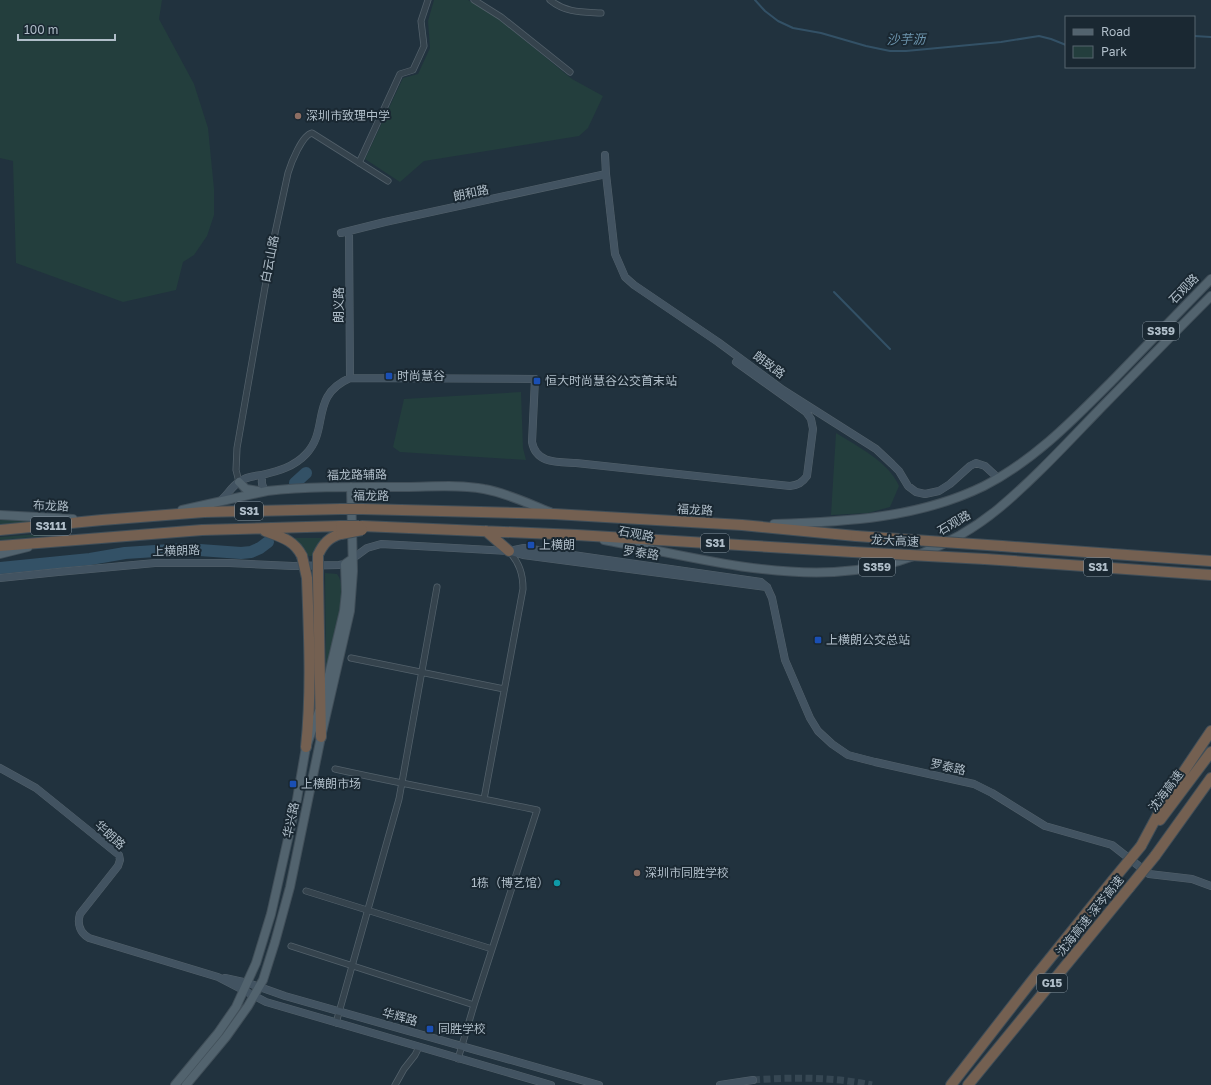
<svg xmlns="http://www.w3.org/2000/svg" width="1211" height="1085" font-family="'Golos Text','Noto Sans SC',sans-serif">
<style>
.green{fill:#233e3d}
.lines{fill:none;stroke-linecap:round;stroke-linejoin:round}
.stream{stroke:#335166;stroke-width:2}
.river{stroke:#335166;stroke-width:12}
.secondary-tunnel{stroke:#364753;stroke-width:7;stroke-dasharray:7 3.5;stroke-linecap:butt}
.street-casing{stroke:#53616b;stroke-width:7}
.secondary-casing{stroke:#53616b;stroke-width:8}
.primary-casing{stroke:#414f59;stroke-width:10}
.highway-casing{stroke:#404e58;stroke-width:12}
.street{stroke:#35434d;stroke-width:5.5}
.secondary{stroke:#425361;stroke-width:7}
.primary{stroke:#52636e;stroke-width:8}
.highway{stroke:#746051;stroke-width:10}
.highway-bridge-casing{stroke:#404e58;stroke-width:12;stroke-linecap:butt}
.highway-bridge{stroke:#746051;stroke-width:10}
.education-dot{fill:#8d6e63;stroke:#1a2832;stroke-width:1.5}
.transit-dot{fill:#1a4fb4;stroke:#1a2832;stroke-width:1.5}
.culture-dot{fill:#0f9aa8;stroke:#1a2832;stroke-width:1.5}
.labels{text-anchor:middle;stroke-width:4;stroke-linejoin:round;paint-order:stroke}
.shield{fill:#1a2832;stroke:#83919c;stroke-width:1}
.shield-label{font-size:11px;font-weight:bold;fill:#b0bec9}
.poi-label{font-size:12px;fill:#b0bec9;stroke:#1a2832;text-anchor:start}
.street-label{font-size:12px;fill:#b0bec9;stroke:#1a2832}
.water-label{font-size:13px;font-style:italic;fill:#6e96af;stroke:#1a2832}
</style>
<rect width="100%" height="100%" fill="#21323e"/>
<!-- green -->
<path class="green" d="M0,0H162L159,19L194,84L208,128L214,189V215L207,236L194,255L183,262L176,290L123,302L16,263L13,161L0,158Z
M434,0H468L499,19L572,79L603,96L588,128L579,136L424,161L400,182L365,159L403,78L418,74L430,48L428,21Z
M521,392L523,448L526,460L400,452L393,447L404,399Z
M836,433C857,446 890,463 899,486L890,507L868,513L831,515Z
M0,518L17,520L52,521L0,525Z
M66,532V534L0,540V537Z
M293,538H321V541L313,556H305Z
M325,573L337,574C350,590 332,649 328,669H326Z"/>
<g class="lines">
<!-- stream -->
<path class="stream" d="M755,0L765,11L778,21L793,28L821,33L866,46L890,51H906L1001,42L1039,36L1051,39L1066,45
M1194,36L1211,37
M834,292L890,349"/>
<!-- river -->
<path class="river" d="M295,483L306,473
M0,568L90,559L125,553L186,549L241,553L251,552L260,548L268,542"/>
<!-- secondary-tunnel -->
<path class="secondary-tunnel" d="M753,1080C793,1077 833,1077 872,1085"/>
<defs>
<path id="street" d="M474,0L501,17L570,72
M550,0C566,13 582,12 601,13
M359,163L400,74L413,70L424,46L421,21L428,0
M239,482L236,470L237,448L272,247L288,173C291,163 302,135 312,133L388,181
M351,658L504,689
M335,769C402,784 470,796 537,810L474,1005L458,1059
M484,799L523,589C523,573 519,563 509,551
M306,891L492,949
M291,946L474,1005
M336,1023L399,799L437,587
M395,1085L404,1069L415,1055L419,1047"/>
<path id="secondary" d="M605,155L606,174L615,254L625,277L634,285L718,342L783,390L876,449L892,464L899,471L908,486L916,492L925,494L939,491L950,484L970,466L976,463L985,466L998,478
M349,231L350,378
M341,233L385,222L606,174
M263,475C261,481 261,487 267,491
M219,502C227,496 231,487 239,482C245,477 254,476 262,475C278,471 294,467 306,454C330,429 309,396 350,378L535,379L532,442C536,464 558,462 576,463L790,486C798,485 802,483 807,476L813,429L811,419L806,412L736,362
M509,551L524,548L761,582L767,587L772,598L785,660L810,718L818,731L832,744L848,755L875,762L974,784L992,793L1045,826L1112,845L1149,874L1192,879L1211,886
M352,559L367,548L381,544L509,551L523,555L767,587
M0,578L58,572L155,563H229L293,566L339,565L345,564
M0,768L36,788L119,855L120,860L118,866L80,914C77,924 80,933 89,938L218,977L266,1002L551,1085
M225,978L248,983L285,996L599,1085
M720,1085L753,1080"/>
<path id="primary" d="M239,482L246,489L258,491
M182,510L267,491C313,486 359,487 405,487C430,487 459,484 484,489C507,493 529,504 550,512
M0,515L73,519
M774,524C845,522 919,518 984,486C1035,460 1074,419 1114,379C1146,346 1179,312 1211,279
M604,540C677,554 760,576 834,572C893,569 952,547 998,509C1034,479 1066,444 1098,411C1136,372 1173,334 1211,296
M0,554L28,547
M323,700L344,611L346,592L345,564L352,559
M175,1085L218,1033L236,1007L256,963L271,914L297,799L306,747L319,711
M186,1085L226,1037L248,1006L263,980L275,942L290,887L321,737L350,611L353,571L351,487"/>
<path id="highway" d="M362,509L554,514L742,525L856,536
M362,526L577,535L853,552
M0,530L102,520L204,512L341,509
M265,531C281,537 294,540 302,556
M486,531L509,551
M0,546L202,530L341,526
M1002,546L1211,561
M318,555C323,544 329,537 341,534
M985,559L1211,575
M318,578L321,737
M306,747C312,691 309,634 307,578
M1160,820L1211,752
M1141,846L1170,792L1211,731
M1155,856L1211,778
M951,1085L1031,982L1113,880
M968,1085L1129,888"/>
</defs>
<!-- street casing -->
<use href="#street" class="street-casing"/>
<!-- secondary casing -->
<use href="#secondary" class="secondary-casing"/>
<!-- primary casing -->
<use href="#primary" class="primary-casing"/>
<!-- highway casing -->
<use href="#highway" class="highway-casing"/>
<!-- street -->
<use href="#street" class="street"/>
<!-- secondary -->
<use href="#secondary" class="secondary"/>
<!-- primary -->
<use href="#primary" class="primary"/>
<!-- highway -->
<use href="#highway" class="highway"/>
<defs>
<path id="highway-bridge" d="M341,509H362
M341,526H359
M341,534L362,530
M856,536L1002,546
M853,552L985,559
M318,555V578
M302,556L307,578
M1113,880L1141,846
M1129,888L1155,856"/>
</defs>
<!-- highway-bridge casing -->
<use href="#highway-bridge" class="highway-bridge-casing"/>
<!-- highway-bridge -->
<use href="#highway-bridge" class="highway-bridge"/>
</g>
<!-- markers -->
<g class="education-dot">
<circle cx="298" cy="116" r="4"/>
<circle cx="637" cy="873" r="4"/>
</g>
<g class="transit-dot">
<rect x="385" y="372" width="8" height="8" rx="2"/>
<rect x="533" y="377" width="8" height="8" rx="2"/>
<rect x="527" y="541" width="8" height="8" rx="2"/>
<rect x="814" y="636" width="8" height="8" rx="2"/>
<rect x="289" y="780" width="8" height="8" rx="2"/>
<rect x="426" y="1025" width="8" height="8" rx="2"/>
</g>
<circle class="culture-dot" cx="557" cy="883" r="4"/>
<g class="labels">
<!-- shield labels -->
<g class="shield">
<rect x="1143" y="322" width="36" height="18" rx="3"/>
<rect x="235" y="502" width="28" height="18" rx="3"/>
<rect x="31" y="517" width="40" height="18" rx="3"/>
<rect x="701" y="534" width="28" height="18" rx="3"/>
<rect x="859" y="558" width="36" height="18" rx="3"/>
<rect x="1084" y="558" width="28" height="18" rx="3"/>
<rect x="1037" y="974" width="30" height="18" rx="3"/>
</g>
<g class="shield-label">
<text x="1161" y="335">S359</text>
<text x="249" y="515">S31</text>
<text x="51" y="530">S3111</text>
<text x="715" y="547">S31</text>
<text x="877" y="571">S359</text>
<text x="1098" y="571">S31</text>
<text x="1052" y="987">G15</text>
</g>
<!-- poi labels -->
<g class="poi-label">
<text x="306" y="120">深圳市致理中学</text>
<text x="397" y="380">时尚慧谷</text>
<text x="545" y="385">恒大时尚慧谷公交首末站</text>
<text x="539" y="549">上横朗</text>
<text x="826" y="644">上横朗公交总站</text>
<text x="301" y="788">上横朗市场</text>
<text x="645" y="877">深圳市同胜学校</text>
<text x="549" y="887" text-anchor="end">1栋（博艺馆）</text>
<text x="438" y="1033">同胜学校</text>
</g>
<!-- street labels -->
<g class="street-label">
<text transform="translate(471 193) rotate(-12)" y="4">朗和路</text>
<text transform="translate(270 259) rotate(-79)" y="4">白云山路</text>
<text transform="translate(1184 289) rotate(-46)" y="4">石观路</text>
<text transform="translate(339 305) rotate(-90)" y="4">朗义路</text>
<text transform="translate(769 365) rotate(37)" y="4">朗致路</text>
<text transform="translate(357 475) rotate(-1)" y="4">福龙路辅路</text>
<text transform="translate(371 496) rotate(1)" y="4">福龙路</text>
<text transform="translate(51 506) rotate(2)" y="4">布龙路</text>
<text transform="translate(695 510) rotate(3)" y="4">福龙路</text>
<text transform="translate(954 523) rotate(-30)" y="4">石观路</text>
<text transform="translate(636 534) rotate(11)" y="4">石观路</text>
<text transform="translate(895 541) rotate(3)" y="4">龙大高速</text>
<text transform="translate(176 551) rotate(-2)" y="4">上横朗路</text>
<text transform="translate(641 553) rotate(8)" y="4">罗泰路</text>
<text transform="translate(948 767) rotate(12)" y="4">罗泰路</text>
<text transform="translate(1166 791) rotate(-53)" y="4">沈海高速</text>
<text transform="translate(291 820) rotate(-78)" y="4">华兴路</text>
<text transform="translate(110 835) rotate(42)" y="4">华朗路</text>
<text transform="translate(1090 916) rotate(-51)" y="4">沈海高速 深岑高速</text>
<text transform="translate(400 1017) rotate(15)" y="4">华辉路</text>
</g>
<!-- water labels -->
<g class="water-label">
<text transform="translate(906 39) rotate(-1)" y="5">沙芋沥</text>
</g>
</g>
<!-- legend -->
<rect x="1065" y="16" width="130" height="52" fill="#1a2832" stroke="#56646e"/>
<rect x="1073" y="29" width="20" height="6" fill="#52636e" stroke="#56646e"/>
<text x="1101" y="36" font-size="12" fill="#b0bec9">Road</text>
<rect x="1073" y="46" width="20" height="12" fill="#233e3d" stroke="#56646e"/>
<text x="1101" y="56" font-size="12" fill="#b0bec9">Park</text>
<!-- scale -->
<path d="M18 34v6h97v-6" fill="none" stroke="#b0bec9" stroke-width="2"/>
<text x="24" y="34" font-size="12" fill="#b0bec9" stroke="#1a2832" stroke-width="3" paint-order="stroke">100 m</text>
</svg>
